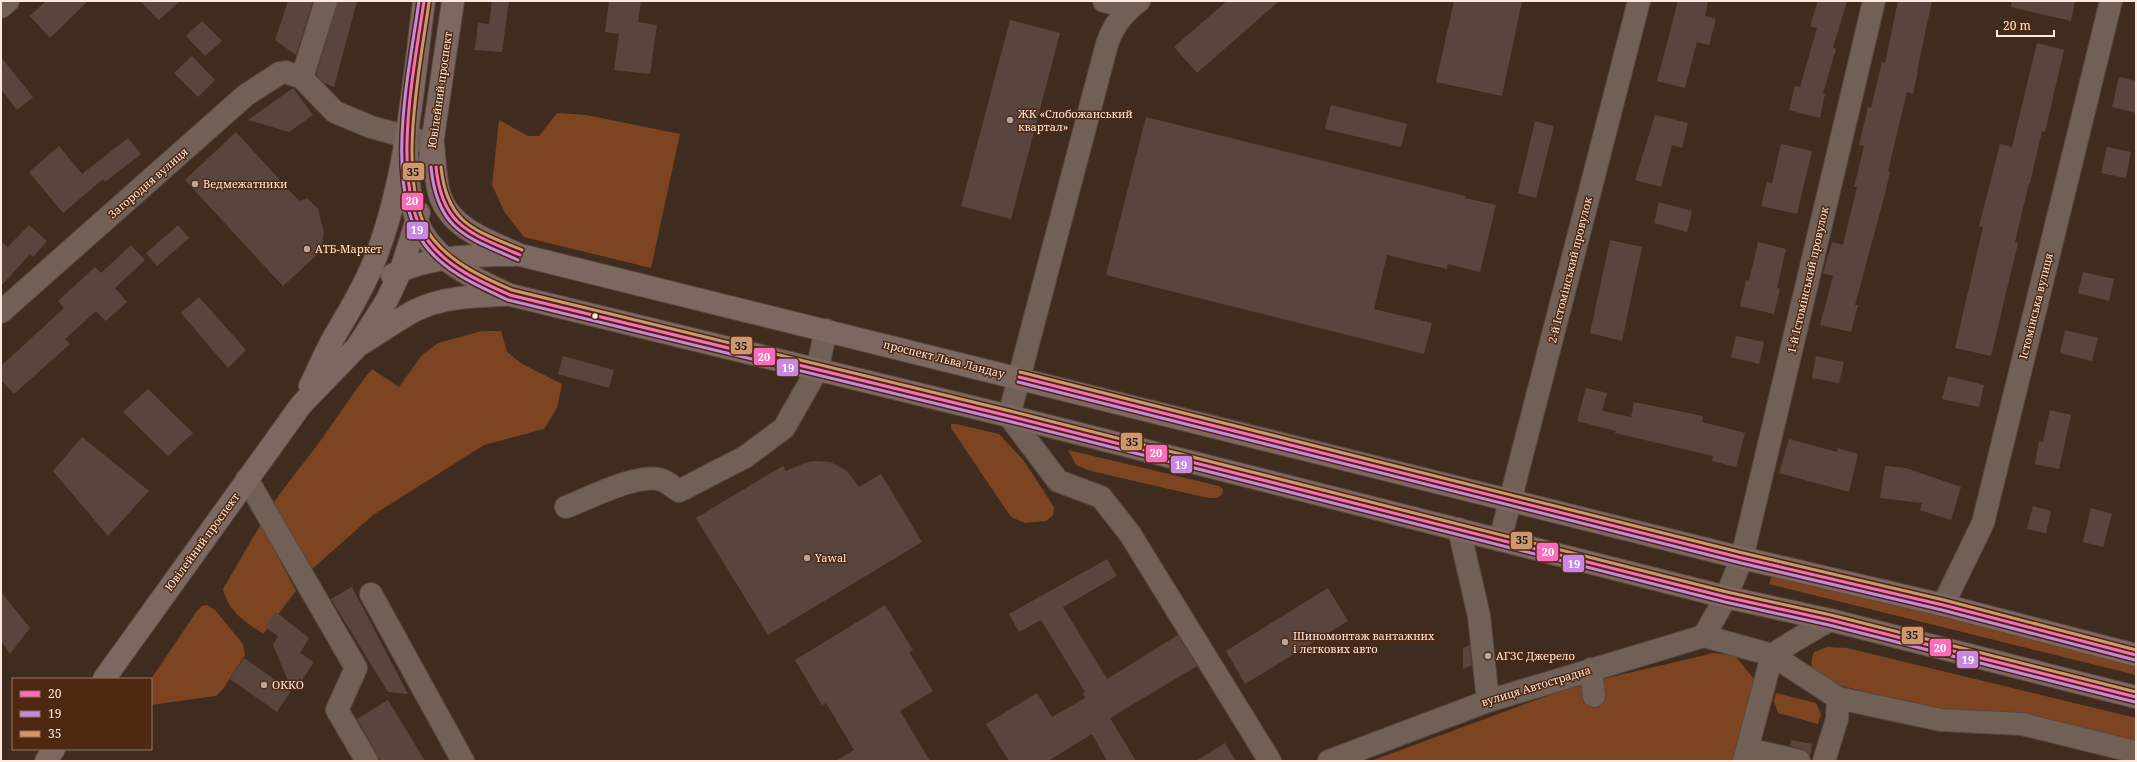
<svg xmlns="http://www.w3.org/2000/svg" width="2137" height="762" font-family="'Noto Serif',serif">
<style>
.green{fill:#7d4421}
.building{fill:#58463e}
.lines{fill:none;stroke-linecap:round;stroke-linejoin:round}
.minor-casing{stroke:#59473f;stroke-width:24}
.major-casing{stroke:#59473f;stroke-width:24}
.minor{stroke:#706056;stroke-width:22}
.major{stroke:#7c6861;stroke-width:22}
.bus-1-casing{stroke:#4e2811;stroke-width:6}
.bus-2-casing{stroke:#4e2811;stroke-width:6}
.bus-3-casing{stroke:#4e2811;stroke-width:6}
.bus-1{stroke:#fb6dba;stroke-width:3}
.bus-2{stroke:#c787e3;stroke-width:3}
.bus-3{stroke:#cd976f;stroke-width:3}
.poi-dot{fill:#baa69a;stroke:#4e2811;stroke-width:1.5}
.bus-dot{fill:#fce8dd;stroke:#4e2811;stroke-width:1.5}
.labels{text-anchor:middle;stroke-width:3;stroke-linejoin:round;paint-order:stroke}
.street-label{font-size:11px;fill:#fce8dd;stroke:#4e2811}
.poi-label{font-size:11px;fill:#fce8dd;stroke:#4e2811;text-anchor:start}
.line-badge{stroke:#4e2811;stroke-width:1.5}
.badge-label{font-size:11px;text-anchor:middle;font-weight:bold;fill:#fff}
.pale-badge-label{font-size:11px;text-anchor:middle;font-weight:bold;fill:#111}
</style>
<rect width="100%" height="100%" fill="#402c1f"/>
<!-- green -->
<path class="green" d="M557,113L586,115L680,134L651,268L524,237L505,213L492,185L499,120L528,136H539Z
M482,331H501L507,352L522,364L562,384L557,408L544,429L484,445L373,515L311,570L267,513C282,489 301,467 318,444C337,419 352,393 372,369L399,387L422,355L438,343Z
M951,424H956L999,434L1024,461L1054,507L1053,515L1046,521L1025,523L1011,517L951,428Z
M1068,450L1219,486L1223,489L1222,495L1217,498H1208L1091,471L1076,465Z
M261,524L296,591L263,634C244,620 229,613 223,589Z
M1772,576L2136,663V675L1769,584Z
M207,605L215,610L243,644L245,655L223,689L216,696L151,705V679L197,611L202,606Z
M1827,647L1847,648L2136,718V744L1920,706L1819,680C1812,669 1809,665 1814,652Z
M1714,653L1735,656L1755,680L1736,761H1371L1577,685Z
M1776,693L1816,703L1821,714L1818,724L1778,713L1774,701Z"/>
<!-- building -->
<path class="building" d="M46,1H88L50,38L30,16Z
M140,1H180L159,20Z
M288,1H313L296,55L275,40Z
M338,1H357L334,87L323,82L316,75Z
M492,1H509L502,52L475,50L478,23L489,24Z
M609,1H641L638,22L657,25L650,74L614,70L619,34L605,32Z
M1227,1H1279L1197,73L1174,47Z
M1454,1H1522L1502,96L1436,82Z
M1678,1H1708L1705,16L1716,19L1709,45L1697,42L1685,88L1657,81Z
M1818,1H1847L1833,48L1836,49L1823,93L1825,94L1820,118L1789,110L1795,86L1800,87L1817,28L1810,26Z
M1898,1H1932L1917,71H1918L1913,94L1907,92L1888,171L1890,172L1885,194L1855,305H1858L1851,332L1820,325L1833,276L1823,273L1832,242L1843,245L1857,187H1854L1864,146L1859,145L1868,107L1871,108L1882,62L1885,63Z
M2012,1H2075L2071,21L2011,7Z
M1010,20L1060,33L1011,219L961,206Z
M202,21L222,41L205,56L186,36Z
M2037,43L2064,50L2045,132L2042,131L2030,183H2029L2015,242L2018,243L1991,356L1955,348L1983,227L1979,226L2000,144L2012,147Z
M192,56L215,80L198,97L174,73Z
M1,57L33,97L17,110L1,89Z
M2119,77L2136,81V113L2112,107Z
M293,88L313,115L289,132L248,120Z
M1331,105L1407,124L1401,147L1325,129Z
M1655,115L1688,123L1682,148L1672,145L1661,187L1635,180Z
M1146,117L1465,196V198L1496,205L1480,272L1448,264L1447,269L1387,255L1374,309L1432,323L1424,354L1106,275Z
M1535,121L1554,126L1536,198L1518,193Z
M236,132L299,201L307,198L318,209L324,233L321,251L283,286L185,180Z
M128,138L141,154L105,182L103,179L63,213L29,172L59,146L82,174Z
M1781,144L1812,151L1797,214L1761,206L1767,182L1772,183Z
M2107,147L2131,152L2126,178L2101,173Z
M1659,202L1692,211L1687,232L1654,223Z
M29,225L47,241L33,257L30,254L1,286V241L8,247Z
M178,225L189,238L157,266L146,253Z
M1610,240L1642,247L1622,341L1590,333Z
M1758,242L1786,249L1777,288L1780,289L1774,314L1740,306L1746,280L1749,281Z
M131,245L145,260L115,288L127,302L106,321L96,311L65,339L70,344L14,394L1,380V366L64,308L58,301L95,267L101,273Z
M2083,272L2114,279L2109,301L2078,293Z
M199,297L246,350L228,368L181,313Z
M2065,330L2098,338L2092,361L2060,353Z
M1736,336L1764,342L1759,364L1731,357Z
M563,356L614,370L609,388L558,374Z
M1816,356L1844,362L1839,383L1812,378Z
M1948,376L1984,385L1979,407L1942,399Z
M1586,388L1607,393L1602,411L1631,417L1634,402L1703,416L1702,422L1745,433L1736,467L1712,461L1713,456L1615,433L1616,431L1577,421Z
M148,389L193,433L168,456L123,412Z
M2050,410L2071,415L2059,469L2035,464L2039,441L2043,442Z
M82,437L149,491L108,536L53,471Z
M1789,439L1837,452L1838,448L1858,454L1849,492L1779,473Z
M816,461L830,462L838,466L847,471L859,487L881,474L922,542L768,635L696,518L783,466L786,471L807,462Z
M1885,466L1906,468L1961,487L1951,520L1920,510L1922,503L1880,498Z
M2033,506L2051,511L2046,533L2027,529Z
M2091,508L2112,514L2103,547L2083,542Z
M1107,559L1117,576L1063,607L1107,679L1178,635L1197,666L1110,718L1136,761H1107L1092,734L1048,761H1009L986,724L1037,693L1052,717L1085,698L1083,693L1085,692L1041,620L1019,632L1009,614Z
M352,587L408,694L388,692L331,599Z
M1328,588L1348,621L1245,684L1226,651Z
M1,592L30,628L10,654L1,641Z
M885,605L913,650L909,652L933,691L900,711L930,761H836L854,750L826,703L822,705L795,660Z
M276,612L309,638L300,653L314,662L302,680L300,678L292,690L273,645L278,636L265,627Z
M1470,645L1472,665L1463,669V648Z
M244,658L291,691L277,712L230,679Z
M388,700L425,761H381L378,756L357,719Z
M1791,740L1812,744L1810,756L1802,749L1790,746Z
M1225,743L1236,761H1196Z"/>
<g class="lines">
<defs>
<path id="minor" d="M326,1L302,78L335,112L371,127L433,144
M1104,1L1129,8
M1139,1C1124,12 1113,25 1107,44L1009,416L1058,481L1101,497L1130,534L1270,761
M1,7L8,1
M1,312L246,95L280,73L286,72L302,78
M247,479L356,668L337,710L367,761
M566,507C588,499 642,470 664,481C669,483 674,488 679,491L745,457L784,428L817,370L826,330
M1459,529L1479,616L1488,701
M1500,540L1639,1
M371,594L463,761
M1943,605L1983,523L2111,1
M1704,636L1772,655L1838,698L1941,720L2022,724L2136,752
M1591,669L1594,696
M1747,749L1799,761
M1329,761L1488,701L1704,636L1726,597L1742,558L1874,1
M1744,761L1772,655L1794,641L1830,620
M1824,761L1837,719L1838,698"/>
<path id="major" d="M406,136C408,164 407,195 417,221C433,261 475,279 510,295L1009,416L1726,597L1830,620L2136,697
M433,144C435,160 435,181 440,196C452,230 490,241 520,255L1742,558L1943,605L2136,655
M430,158L453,1
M392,275C429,256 473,255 513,255
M361,344C379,333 396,321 414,311C442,297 474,296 505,295
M310,386C318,370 325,353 334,337C350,310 366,283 377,254C407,174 413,85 424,1
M104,679L301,405L357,347L387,300L401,270L419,213
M46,761L54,749"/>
</defs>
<!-- minor casing -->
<use href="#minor" class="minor-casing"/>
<!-- major casing -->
<use href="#major" class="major-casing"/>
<!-- minor -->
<use href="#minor" class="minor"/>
<!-- major -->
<use href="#major" class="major"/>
<defs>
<path id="bus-1" d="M424,1C415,65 388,188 429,242C449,268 481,282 510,295L1009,416L1726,597L1830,620L2136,697
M436,167C442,227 470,233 520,255
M1019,377L1742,558L1943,605L2136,655"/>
<path id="bus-2" d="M419,1C410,68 382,187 425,245C445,272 478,286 508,300L1008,421L1725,602L1829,625L2135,702
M431,167C437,230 466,237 518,260
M1018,382L1741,563L1942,610L2135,660"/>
<path id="bus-3" d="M429,2C421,63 393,188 433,239C453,264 484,278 512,290L1010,411L1727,592L1831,615L2136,692
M441,167C447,224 474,230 522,250
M1020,372L1743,553L1944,600L2136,650"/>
</defs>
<!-- bus-1 casing -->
<use href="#bus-1" class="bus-1-casing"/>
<!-- bus-2 casing -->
<use href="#bus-2" class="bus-2-casing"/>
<!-- bus-3 casing -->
<use href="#bus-3" class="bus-3-casing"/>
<!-- bus-1 -->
<use href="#bus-1" class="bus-1"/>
<!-- bus-2 -->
<use href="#bus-2" class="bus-2"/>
<!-- bus-3 -->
<use href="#bus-3" class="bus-3"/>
</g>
<!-- markers -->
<g class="poi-dot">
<circle cx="1010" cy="120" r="4"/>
<circle cx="195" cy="184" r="4"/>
<circle cx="307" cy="249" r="4"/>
<circle cx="807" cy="558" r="4"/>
<circle cx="1285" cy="642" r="4"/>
<circle cx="1488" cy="656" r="4"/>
<circle cx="264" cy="685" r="4"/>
</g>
<circle class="bus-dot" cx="595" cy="316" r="3.5"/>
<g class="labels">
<!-- street labels -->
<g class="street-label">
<text transform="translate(440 90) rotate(-82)" y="4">Ювілейний проспект</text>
<text transform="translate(148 183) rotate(-41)" y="4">Загородня вулиця</text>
<text transform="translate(1570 270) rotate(-76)" y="4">2-й Істомінський провулок</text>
<text transform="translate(1808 280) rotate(-77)" y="4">1-й Істомінський провулок</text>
<text transform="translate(2036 306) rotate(-76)" y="4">Істомінська вулиця</text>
<text transform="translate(944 359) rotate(14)" y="4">проспект Льва Ландау</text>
<text transform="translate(202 542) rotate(-54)" y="4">Ювілейний проспект</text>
<text transform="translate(1536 686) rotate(-17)" y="4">вулиця Автострадна</text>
</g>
<!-- poi labels -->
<g class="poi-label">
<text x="1018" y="118">ЖК «Слобожанський<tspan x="1018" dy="13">квартал»</tspan></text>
<text x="203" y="188">Ведмежатники</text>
<text x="315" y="253">АТБ-Маркет</text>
<text x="815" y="562">Yawal</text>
<text x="1293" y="640">Шиномонтаж вантажних<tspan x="1293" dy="13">і легкових авто</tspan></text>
<text x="1496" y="660">АГЗС Джерело</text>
<text x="272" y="689">ОККО</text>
</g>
</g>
<g class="line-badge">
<rect x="402" y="162" width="23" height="19" rx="4" fill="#cd976f"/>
<rect x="401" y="192" width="23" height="19" rx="4" fill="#fb6dba"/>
<rect x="406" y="221" width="23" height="19" rx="4" fill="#c787e3"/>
<rect x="730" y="336" width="23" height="19" rx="4" fill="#cd976f"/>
<rect x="753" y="347" width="23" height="19" rx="4" fill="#fb6dba"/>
<rect x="776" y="358" width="23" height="19" rx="4" fill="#c787e3"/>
<rect x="1120" y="432" width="23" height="19" rx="4" fill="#cd976f"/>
<rect x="1145" y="444" width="23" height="19" rx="4" fill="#fb6dba"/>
<rect x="1170" y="455" width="23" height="19" rx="4" fill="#c787e3"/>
<rect x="1510" y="531" width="23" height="19" rx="4" fill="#cd976f"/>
<rect x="1536" y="542" width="23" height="20" rx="4" fill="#fb6dba"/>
<rect x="1562" y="554" width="23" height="19" rx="4" fill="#c787e3"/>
<rect x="1901" y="626" width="23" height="19" rx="4" fill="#cd976f"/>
<rect x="1929" y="638" width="23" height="19" rx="4" fill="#fb6dba"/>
<rect x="1956" y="650" width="23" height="19" rx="4" fill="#c787e3"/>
</g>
<g class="badge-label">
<text x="412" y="205">20</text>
<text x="417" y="234">19</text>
<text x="764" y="361">20</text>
<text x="788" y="372">19</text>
<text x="1156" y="457">20</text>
<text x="1181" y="469">19</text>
<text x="1548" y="556">20</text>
<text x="1574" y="568">19</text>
<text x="1940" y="652">20</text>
<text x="1968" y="664">19</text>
</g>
<g class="pale-badge-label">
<text x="413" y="176">35</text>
<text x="741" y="350">35</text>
<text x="1132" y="446">35</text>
<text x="1522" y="544">35</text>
<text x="1912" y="639">35</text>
</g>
<!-- border -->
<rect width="2137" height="762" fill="none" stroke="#fce8dd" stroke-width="4"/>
<!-- legend -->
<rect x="12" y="678" width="140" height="72" fill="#4e2811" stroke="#947563"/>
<rect x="20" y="691" width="20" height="6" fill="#fb6dba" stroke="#947563"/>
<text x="48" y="698" font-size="12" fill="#fce8dd">20</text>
<rect x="20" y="711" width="20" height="6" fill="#c787e3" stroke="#947563"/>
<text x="48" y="718" font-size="12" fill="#fce8dd">19</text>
<rect x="20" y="731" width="20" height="6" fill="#cd976f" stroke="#947563"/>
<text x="48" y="738" font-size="12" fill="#fce8dd">35</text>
<!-- scale -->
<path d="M1997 30v6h57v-6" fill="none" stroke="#fce8dd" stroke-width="2"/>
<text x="2003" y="30" font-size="12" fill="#fce8dd" stroke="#4e2811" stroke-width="3" paint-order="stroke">20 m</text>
</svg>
